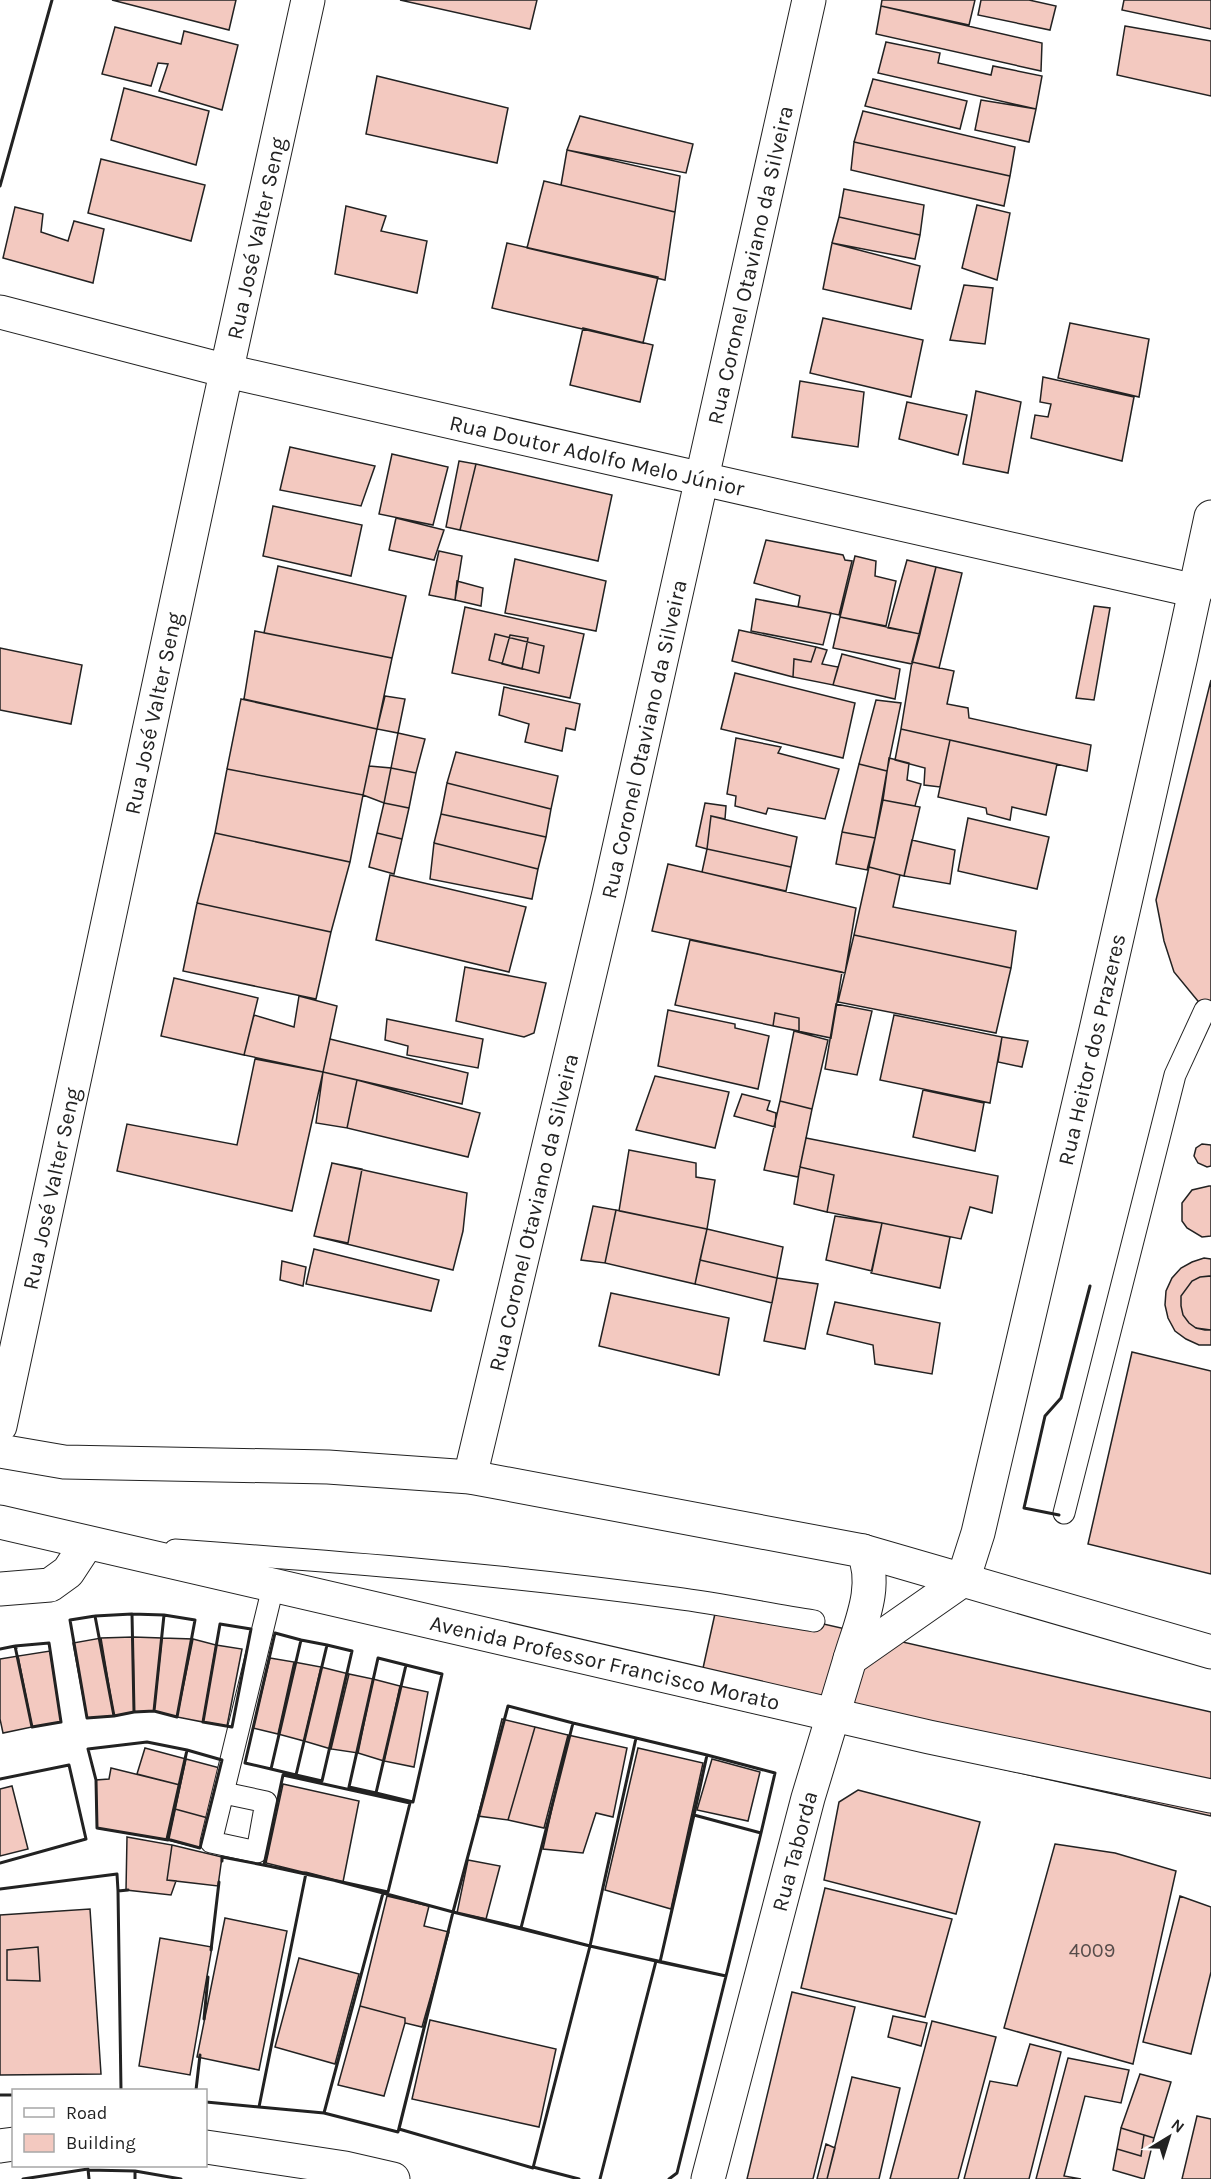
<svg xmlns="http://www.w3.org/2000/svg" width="1211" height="2179" font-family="Karla,sans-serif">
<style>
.building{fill:#f3c9c0;stroke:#222;stroke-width:1.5}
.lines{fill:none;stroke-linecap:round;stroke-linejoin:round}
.service-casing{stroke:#222;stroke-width:23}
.minor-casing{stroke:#222;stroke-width:35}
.tertiary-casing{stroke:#222;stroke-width:35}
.trunk-casing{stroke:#222;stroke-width:35}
.service{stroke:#fff;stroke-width:21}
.minor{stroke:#fff;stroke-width:33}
.tertiary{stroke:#fff;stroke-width:33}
.trunk{stroke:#fff;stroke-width:33}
.wall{stroke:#222;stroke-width:3}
.labels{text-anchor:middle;stroke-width:4.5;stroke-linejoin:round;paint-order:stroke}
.number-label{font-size:20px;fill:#564c4a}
.street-label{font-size:22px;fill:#222;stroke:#fff}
</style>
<rect width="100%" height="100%" fill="#fff"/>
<!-- building -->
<path class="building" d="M112,0H236L229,30Z
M400,0H537L530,29Z
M882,0H975L969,25L881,6Z
M981,0H1029L1056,6L1050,30L978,15Z
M1124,0H1211V29L1122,10Z
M881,6L1042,43L1041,71L876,34Z
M1125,26L1211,41V96L1117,75Z
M115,27L181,44L184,31L238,45L222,110L159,91L168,64L158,63L151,86L102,74Z
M886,42L940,53L938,63L991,75L993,66L1042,76L1036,109L878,73Z
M377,76L508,108L497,163L366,134Z
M873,79L967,101L960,129L865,106Z
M124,88L209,111L196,165L111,140Z
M981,100L1036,109L1029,142L975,130Z
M863,111L1015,147L1010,176L854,142Z
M580,116L693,144L686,173L567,150Z
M854,142L1010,176L1004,206L851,170Z
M567,150L680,176L675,212L561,185Z
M101,159L205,185L191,241L88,213Z
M544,181L675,212L665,280L527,248Z
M844,189L924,205L920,235L839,217Z
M977,205L1010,213L997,280L962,268Z
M346,206L386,216L381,231L427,241L417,293L335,274Z
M15,207L43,214L41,232L68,241L74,221L104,229L93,283L3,258Z
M839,217L920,235L915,259L832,243Z
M507,243L658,277L643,343L492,308Z
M832,243L920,266L911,309L823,289Z
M964,285L993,288L985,344L950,340Z
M823,318L923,340L911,397L810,373Z
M1070,323L1149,339L1139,397L1058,378Z
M583,328L653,345L640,402L570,385Z
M1043,377L1134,397L1122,461L1031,438L1035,415L1048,417L1051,404L1040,402Z
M800,381L864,392L858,447L792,437Z
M976,391L1021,402L1008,473L963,464Z
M907,402L967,415L958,455L899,439Z
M290,447L375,466L361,506L280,490Z
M392,454L448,467L433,525L379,514Z
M459,461L476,464L460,530L446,527Z
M476,464L612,495L598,561L460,530Z
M273,506L362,525L351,576L263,556Z
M396,518L444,530L434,560L389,550Z
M766,540L843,555L845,560L852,561L839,615L798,607L800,596L754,583Z
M439,551L462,556L455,600L429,595Z
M855,556L876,561L875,576L896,581L886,626L840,617Z
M515,559L606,581L596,631L505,613Z
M907,560L936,567L920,634L888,628Z
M278,566L406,596L392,658L264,633Z
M936,567L962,573L939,668L912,662Z
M457,581L483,588L481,606L455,600Z
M756,599L831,613L823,645L751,631Z
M1094,606L1110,608L1094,700L1076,698Z
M465,607L584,634L570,698L452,673Z
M840,617L920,634L912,664L833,648Z
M739,630L816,647L811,662L794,659L793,677L732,661Z
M255,631L392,658L377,729L244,699Z
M495,634L544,646L539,673L489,660Z
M510,635L528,638L522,669L502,664Z
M816,647L827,650L822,664L838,667L833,685L793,677L794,659L811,662Z
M0,648L82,665L71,724L0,710Z
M842,654L900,669L895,699L833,685Z
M912,662L954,671L947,704L968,708L969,718L1091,745L1087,771L901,729Z
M735,673L855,703L843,758L721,729Z
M1211,680V1017L1174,972L1164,941L1156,900Z
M504,687L580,704L575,730L566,728L562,751L525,742L529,724L499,715Z
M385,696L405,699L398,733L377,729Z
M241,699L377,729L363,795L227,769Z
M876,700L901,703L887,771L859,764Z
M901,729L950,740L940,787L924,785L925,768L895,760Z
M398,733L425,739L416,773L391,768Z
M736,738L781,747L778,753L839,769L825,819L768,808L766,814L735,806L736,796L727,794Z
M950,740L1057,764L1046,815L1012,807L1010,820L987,814L986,808L938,797Z
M456,752L558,776L551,809L447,783Z
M889,758L909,763L907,780L921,784L915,806L883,800Z
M859,764L887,771L875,838L842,832Z
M369,766L391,768L384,803L363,795Z
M391,768L416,773L409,808L384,803Z
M227,769L363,795L350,862L215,833Z
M447,783L551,809L546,837L441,814Z
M883,800L920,807L904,876L869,867Z
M384,803L409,808L402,839L377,833Z
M705,803L726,806L725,819L711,816L707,849L696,846Z
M441,814L546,837L538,869L434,843Z
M711,816L797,837L791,867L707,849Z
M968,818L1049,837L1037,889L958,871Z
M842,832L875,838L867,870L836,864Z
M215,833L350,862L331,932L197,903Z
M377,833L402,839L394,874L369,867Z
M912,840L955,850L950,884L904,876Z
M434,843L538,869L532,899L430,879Z
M707,849L791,867L786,891L702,872Z
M668,864L856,908L845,973L652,931Z
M869,867L900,875L893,907L1016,931L1011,968L854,935Z
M390,875L526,907L509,972L376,940Z
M197,903L331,932L316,999L183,971Z
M854,935L1011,968L996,1033L838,1002Z
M690,940L842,972L831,1038L675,1005Z
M465,967L546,983L534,1033L524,1037L456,1021Z
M174,978L258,998L244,1055L161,1036Z
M299,996L337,1006L323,1072L244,1055L254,1015L294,1027Z
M836,1004L872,1011L857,1075L825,1069Z
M668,1010L735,1024V1028L769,1036L758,1089L658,1066Z
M775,1013L799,1018V1031L773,1026Z
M894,1015L1002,1037L990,1103L880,1080Z
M387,1019L483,1039L478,1068L407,1055L408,1046L385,1040Z
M794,1031L828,1040L812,1109L780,1101Z
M1002,1037L1028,1041L1022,1067L998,1062Z
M330,1039L468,1073L462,1104L323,1072Z
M255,1059L323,1072L292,1211L117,1171L127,1124L237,1145Z
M323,1072L357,1080L347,1128L316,1123Z
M655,1076L729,1092L715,1148L636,1130Z
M357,1080L480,1113L468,1157L347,1128Z
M923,1090L984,1103L975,1151L913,1137Z
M742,1094L770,1101L767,1110L776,1113L775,1127L734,1116Z
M780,1101L812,1109L798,1177L764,1170Z
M806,1138L998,1176L992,1213L970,1207L961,1239L827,1212L834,1175L800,1167Z
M1202,1144L1211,1145V1166L1207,1167L1198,1163L1194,1156L1196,1148Z
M629,1150L696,1163V1177L715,1180L707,1229L619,1211Z
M332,1163L467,1193L463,1231L453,1270L314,1236Z
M332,1163L362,1169L348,1243L314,1236Z
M800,1167L834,1175L827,1212L794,1204Z
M1209,1186H1211V1236L1202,1237L1187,1228L1182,1221V1203L1192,1190Z
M593,1206L616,1210L605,1263L581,1260Z
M616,1210L707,1229L695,1284L605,1263Z
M835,1216L882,1223L872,1271L826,1260Z
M882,1223L950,1237L940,1288L871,1273Z
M707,1229L783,1247L777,1278L700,1260Z
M314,1249L439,1280L431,1311L306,1284Z
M1204,1258L1211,1259V1276L1200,1277L1192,1281L1181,1296V1306L1183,1315L1189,1323L1196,1328L1211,1330V1345H1199L1186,1339L1175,1331L1168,1318L1165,1305L1166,1291L1172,1278L1181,1268L1192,1262Z
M700,1260L777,1278L772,1303L695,1284Z
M282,1261L306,1267L303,1286L280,1280Z
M1209,1276H1211V1330H1205L1196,1328L1189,1323L1183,1315L1181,1306V1296L1192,1281L1200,1277Z
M777,1278L818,1284L805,1349L764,1341Z
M611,1293L729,1318L719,1375L599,1346Z
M835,1302L940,1323L932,1374L875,1364L873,1345L827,1334Z
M1132,1352L1211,1371V1574L1088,1544Z
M718,1600L1211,1712V1816L696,1700Z
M133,1637L162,1638L154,1711L134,1712Z
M133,1637L134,1712L114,1716L101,1638Z
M101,1638L114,1716L87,1718L73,1643Z
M162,1638L193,1639L177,1717L154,1711Z
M193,1639L216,1645L203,1722L177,1717Z
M216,1645L242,1649L227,1726L203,1722Z
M50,1651L61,1722L32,1727L18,1656Z
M18,1656L32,1727L3,1733L0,1719V1659Z
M270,1658L294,1662L278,1734L253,1728Z
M294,1662L321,1667L304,1741L278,1734Z
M321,1667L349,1674L331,1749L304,1741Z
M349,1674L373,1679L358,1753L331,1749Z
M373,1679L400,1686L384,1761L358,1753Z
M400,1686L428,1692L414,1767L384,1761Z
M502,1719L535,1727L508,1820L478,1816Z
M535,1727L568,1735L544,1828L508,1820Z
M568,1735L627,1748L613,1817L596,1813L583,1853L543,1849Z
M145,1748L186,1759L180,1785L137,1774Z
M638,1748L703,1763L671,1909L605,1890Z
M186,1759L220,1768L208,1818L175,1809Z
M712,1759L760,1772L748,1821L697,1810Z
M111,1768L180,1785L168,1840L97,1828L96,1780L109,1779Z
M283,1784L359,1801L343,1882L266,1863Z
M12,1786L28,1849L0,1856V1789Z
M858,1790L980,1822L956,1914L824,1880L839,1802Z
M175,1809L208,1818L200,1848L168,1840Z
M127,1837L172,1845L167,1880L176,1881L171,1895L126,1890Z
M1055,1844L1115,1853L1176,1871L1133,2064L1004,2028Z
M172,1845L222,1857L218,1886L167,1880Z
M468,1860L500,1866L486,1919L457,1913Z
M825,1888L952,1919L925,2017L801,1988Z
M387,1896L429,1906L424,1926L449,1932L422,2027L405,2023V2018L360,2006Z
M1180,1896L1211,1907V1972L1191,2054L1143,2042Z
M90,1909L101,2074L0,2075V1915Z
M225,1918L287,1931L259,2070L197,2057Z
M160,1938L212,1947L190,2075L139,2066Z
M38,1947L40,1981L7,1980V1950Z
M299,1958L359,1974L335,2064L275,2047Z
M792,1992L855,2007L813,2179H747Z
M360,2006L405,2018V2023L384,2096L338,2085Z
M893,2016L927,2023L921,2046L888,2037Z
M430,2020L556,2049L539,2127L412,2099Z
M932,2021L996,2037L958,2179H890Z
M1030,2044L1061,2052L1029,2179H964L990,2081L1017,2086Z
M1068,2058L1129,2070L1121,2103L1085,2096L1064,2176L1081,2179H1036Z
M1140,2074L1171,2082L1154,2138L1121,2128Z
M852,2077L900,2088L879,2179H827Z
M1197,2116L1211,2119V2179H1182Z
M1121,2128L1154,2138L1144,2179L1113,2170Z
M1121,2128L1144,2135L1141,2156L1117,2149Z
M826,2144L835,2148L827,2179H817Z"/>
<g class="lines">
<defs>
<path id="service" d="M1064,1513L1175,1075L1205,1010
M175,1550C342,1562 509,1575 675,1598C722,1604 768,1614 814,1621
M224,1793L266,1802L257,1852L211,1842L273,1587"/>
<g id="minor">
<path id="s1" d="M0,312L227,371L1196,591"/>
<path id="s2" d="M470,1477L609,893L809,0"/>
<path d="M0,1589L50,1585L68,1572L87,1543"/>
<path d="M0,2146L14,2144"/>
<path d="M206,2147L345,2168L393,2179"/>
<path id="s3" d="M708,2179L808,1798L850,1659L963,1580"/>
</g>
<g id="tertiary">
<path id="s4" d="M0,1426L215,423L308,0"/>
<path id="s5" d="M963,1580L978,1533L1096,1030L1181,656L1211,517"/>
</g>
<g id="trunk">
<path d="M0,1451L64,1462L328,1467L470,1477L863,1551L1211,1652"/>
<path id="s6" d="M0,1522L929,1737L1211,1796"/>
<path d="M850,1659C860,1625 879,1586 863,1551"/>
</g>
</defs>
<!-- service casing -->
<use href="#service" class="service-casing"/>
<!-- minor casing -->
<use href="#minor" class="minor-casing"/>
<!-- tertiary casing -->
<use href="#tertiary" class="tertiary-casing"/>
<!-- trunk casing -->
<use href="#trunk" class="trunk-casing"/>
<!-- service -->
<use href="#service" class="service"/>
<!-- minor -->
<use href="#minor" class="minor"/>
<!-- tertiary -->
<use href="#tertiary" class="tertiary"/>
<!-- trunk -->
<use href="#trunk" class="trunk"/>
<!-- wall -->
<path class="wall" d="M0,186L52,0
M1059,1515L1024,1508L1045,1416L1061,1398L1090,1286
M132,1614L134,1712L114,1716L95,1616Z
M132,1614L164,1615L154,1711L134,1712Z
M164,1615L195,1620L177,1717L154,1711Z
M95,1616L114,1716L87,1718L70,1620Z
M220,1624L251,1629L232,1727L203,1722Z
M275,1633L301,1640L271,1769L245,1763Z
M301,1640L327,1645L296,1775L271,1769Z
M49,1643L61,1722L32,1727L15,1646Z
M327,1645L352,1651L322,1781L296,1775Z
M0,1649L15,1646L16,1648
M378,1658L406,1665L376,1793L349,1787Z
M406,1665L442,1674L413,1802L376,1793Z
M508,1706L573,1723L521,1928L453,1912Z
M573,1723L636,1738L590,1946L521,1928Z
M636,1738L707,1755L660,1962L590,1946Z
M147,1742L187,1750L168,1840L97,1828L96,1780L88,1749Z
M187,1750L222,1760L200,1848L167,1839Z
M707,1755L775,1773L761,1833L694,1815Z
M283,1775L410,1803L388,1892L264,1865Z
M0,1779L69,1765L86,1839L0,1863
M694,1815L761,1833L726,1976L660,1962Z
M222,1861V1857L289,1870
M306,1873L383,1893L324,2113L259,2107Z
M0,1889L117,1874L118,1891
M383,1893L453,1912L398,2132L324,2113Z
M453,1912L590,1946L533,2168L399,2129Z
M590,1946L726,1976L677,2173L669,2179
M211,1950L219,1882
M204,2019L208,1977
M121,2090L118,1891L128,1890
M196,2090L200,2055
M0,2095H14
M206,2102L259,2107L306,1873H304
M533,2167L579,2179
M88,2170L135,2171V2179
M135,2173V2171L181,2179
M23,2179L88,2169L89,2179
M600,2179L656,1961"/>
</g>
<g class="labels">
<!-- number labels -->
<g class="number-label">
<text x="1092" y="1957">4009</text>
</g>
<!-- street labels -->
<g class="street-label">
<text dy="8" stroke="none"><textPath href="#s4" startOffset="1215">Rua José Valter Seng</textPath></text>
<text dy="8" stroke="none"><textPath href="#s2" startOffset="1244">Rua Coronel Otaviano da Silveira</textPath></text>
<text dy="8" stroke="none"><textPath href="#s1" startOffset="614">Rua Doutor Adolfo Melo Júnior</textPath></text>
<text dy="8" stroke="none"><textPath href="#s4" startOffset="729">Rua José Valter Seng</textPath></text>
<text dy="8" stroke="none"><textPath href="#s2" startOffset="758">Rua Coronel Otaviano da Silveira</textPath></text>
<text dy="8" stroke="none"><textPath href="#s5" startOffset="546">Rua Heitor dos Prazeres</textPath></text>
<text dy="8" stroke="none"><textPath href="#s4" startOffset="243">Rua José Valter Seng</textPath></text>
<text dy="8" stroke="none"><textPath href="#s2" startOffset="272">Rua Coronel Otaviano da Silveira</textPath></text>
<text dy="8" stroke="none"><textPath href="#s6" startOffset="621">Avenida Professor Francisco Morato</textPath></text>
<text dy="8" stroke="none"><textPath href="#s3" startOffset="339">Rua Taborda</textPath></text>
</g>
</g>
<!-- legend -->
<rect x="12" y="2089" width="195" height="78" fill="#ffffff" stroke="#a7a7a7" stroke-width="1.5"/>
<rect x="24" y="2108" width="30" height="9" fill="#ffffff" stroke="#a7a7a7" stroke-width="1.5"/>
<text x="66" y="2119" font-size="18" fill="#222222">Road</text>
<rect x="24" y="2134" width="30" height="18" fill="#f3c9c0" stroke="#a7a7a7" stroke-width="1.5"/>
<text x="66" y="2149" font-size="18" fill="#222222">Building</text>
<!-- north arrow -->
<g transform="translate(1169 2137) rotate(38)" stroke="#ffffff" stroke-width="4.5" paint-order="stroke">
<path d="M0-4.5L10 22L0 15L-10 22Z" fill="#222222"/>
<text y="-9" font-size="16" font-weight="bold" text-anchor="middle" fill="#222222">N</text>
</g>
</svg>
